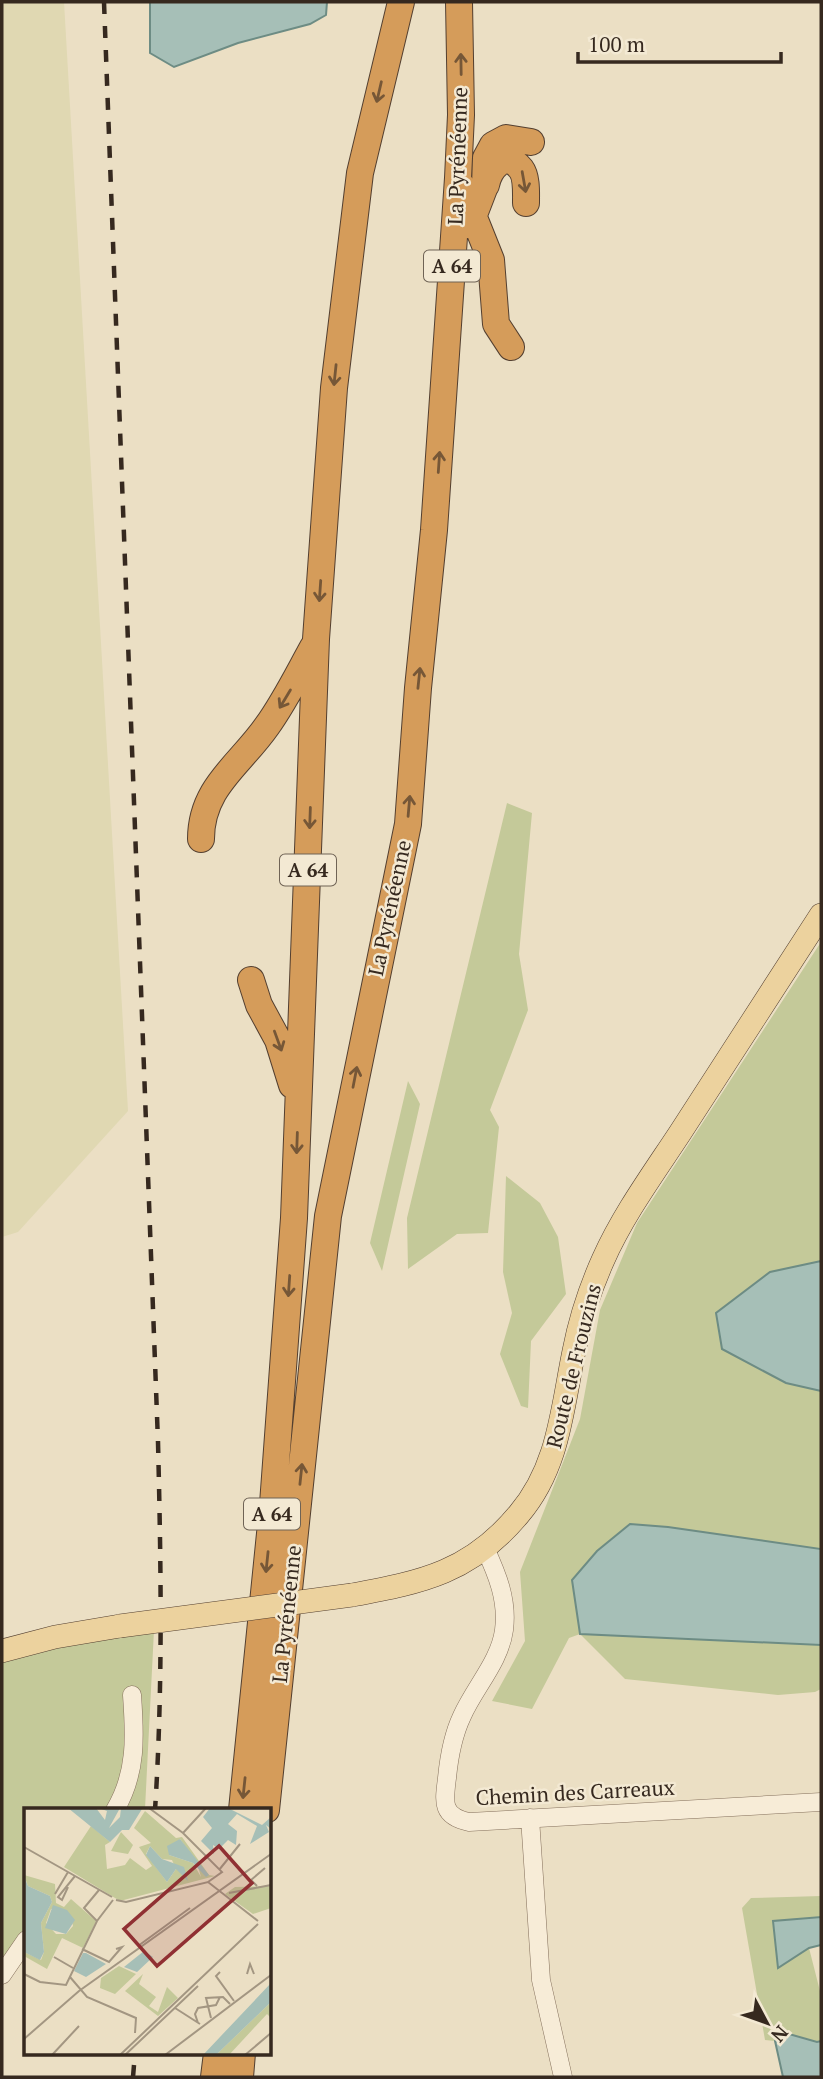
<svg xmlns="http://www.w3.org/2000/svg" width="823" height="2079" font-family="'PT Serif',serif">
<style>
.farmland{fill:#e0d8b2}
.green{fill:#c4c999}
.water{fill:#a6bfb7;stroke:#6d8c84;stroke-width:2}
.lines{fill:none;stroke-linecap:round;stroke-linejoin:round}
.minor-casing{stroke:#85705c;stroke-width:19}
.major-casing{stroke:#533f30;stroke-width:24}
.highway-casing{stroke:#533f30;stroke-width:28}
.minor{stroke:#f7ecd7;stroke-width:18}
.major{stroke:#ecd29e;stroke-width:23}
.highway{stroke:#d59c5a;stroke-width:26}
.rail{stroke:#36291f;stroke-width:4.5;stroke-dasharray:12 12;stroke-linecap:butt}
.major-bridge-casing{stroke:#533f30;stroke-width:24;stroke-linecap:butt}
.major-bridge{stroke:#ecd29e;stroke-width:23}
.oneway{stroke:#765737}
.labels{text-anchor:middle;stroke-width:5;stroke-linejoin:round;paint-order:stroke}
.shield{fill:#f3e9d3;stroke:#6f6355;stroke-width:2}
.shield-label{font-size:19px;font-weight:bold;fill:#36291f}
.street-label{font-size:21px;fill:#36291f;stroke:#f3e9d3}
.inset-road{fill:none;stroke:#a39682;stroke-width:2}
.view{fill:#903033;fill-opacity:0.15;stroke:#903033;stroke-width:3.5}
.inset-edge{fill:none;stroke:#36291f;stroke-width:3.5}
</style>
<rect width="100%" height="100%" fill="#ebdfc4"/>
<!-- farmland -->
<path class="farmland" d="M2,2H64L128,1111L18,1232L2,1237Z"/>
<!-- green -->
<path class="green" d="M507,803L532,813L519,954L528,1010L490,1110L499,1127L488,1233L457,1234L408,1269L407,1218Z
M821,942V1261L770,1272L786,1383L821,1391V1549L668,1527L630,1524L581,1634L821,1645V1689L815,1692L778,1695L625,1679L580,1634L569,1638L532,1709L492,1701L525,1641L520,1572L580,1419L600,1310L637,1223Z
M408,1081L420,1104L382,1271L370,1243Z
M506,1176L540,1203L558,1237L566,1294L531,1341L528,1408L521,1406L500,1354L512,1313L503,1272Z
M154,1630L145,1809L26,1810V1931L2,1966V1660L38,1648Z
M821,1896V1917L773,1921L809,1948L821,1995V2041L817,2042L783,2032L775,2041L765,2040L742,1908L751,1898Z"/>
<!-- water -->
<path class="water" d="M150,2H327L326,15L310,24L238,43L174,67L150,53Z
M821,1261V1391L786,1383L722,1349L716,1313L770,1272Z
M630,1524L668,1527L821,1549V1645L580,1634L572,1580L597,1551Z
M821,1917V1945L809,1948L778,1968L773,1921Z
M782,2032L817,2042L821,2041V2077H783L775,2041Z"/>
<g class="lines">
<defs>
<path id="minor" d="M485,1548C497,1574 508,1600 504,1630C500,1661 475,1687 462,1716C453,1735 449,1757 447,1778C444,1802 441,1816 469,1822L821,1802
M115,1810C137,1773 135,1736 132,1695
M530,1818L541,1980L563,2077
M2,1975L26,1940"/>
<path id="major" d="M352,1595C423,1582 471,1572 519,1514C559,1467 562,1409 574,1351C580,1320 590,1289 603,1260C623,1215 653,1174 680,1133C727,1060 774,988 821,915
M2,1651L55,1637L120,1626"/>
<path id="highway" d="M461,185L491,260L496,324L511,347
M486,185C489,169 505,148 521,169C527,177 526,193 526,203
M470,225L485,186L486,158L493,145L506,138L531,142
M201,839C201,787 240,765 267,726C285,701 298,674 313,647
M251,980L259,1005L278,1040L292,1085
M242,1810L273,1504L294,1218L316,639L334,388L360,173L401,2
M266,1810L328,1216L408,824L418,688L434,530L458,178L461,115L459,2
M214,2077L217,2053
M240,2077L242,2053"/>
</defs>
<!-- minor casing -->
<use href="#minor" class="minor-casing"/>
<!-- major casing -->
<use href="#major" class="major-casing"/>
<!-- highway casing -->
<use href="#highway" class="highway-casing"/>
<!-- minor -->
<use href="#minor" class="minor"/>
<!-- major -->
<use href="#major" class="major"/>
<!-- highway -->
<use href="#highway" class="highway"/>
<!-- rail -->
<path class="rail" d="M104,2L158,1442C161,1564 163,1687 155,1810
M133,2077L135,2053"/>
<defs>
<path id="major-bridge" d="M120,1626L352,1595"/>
</defs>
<!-- major-bridge casing -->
<use href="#major-bridge" class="major-bridge-casing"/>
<!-- major-bridge -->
<use href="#major-bridge" class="major-bridge"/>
</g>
<!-- one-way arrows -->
<defs><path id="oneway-shaft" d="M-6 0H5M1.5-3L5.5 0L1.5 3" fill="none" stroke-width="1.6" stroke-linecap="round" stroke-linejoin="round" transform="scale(1.75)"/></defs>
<g class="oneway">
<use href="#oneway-shaft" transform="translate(461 64) rotate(-91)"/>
<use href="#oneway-shaft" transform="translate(379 92) rotate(103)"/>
<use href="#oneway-shaft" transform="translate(524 182) rotate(80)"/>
<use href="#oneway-shaft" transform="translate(335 375) rotate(96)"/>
<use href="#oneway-shaft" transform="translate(439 462) rotate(-86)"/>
<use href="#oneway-shaft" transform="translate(320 591) rotate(94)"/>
<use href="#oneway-shaft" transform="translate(419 678) rotate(-84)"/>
<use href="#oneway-shaft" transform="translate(285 699) rotate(121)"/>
<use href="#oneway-shaft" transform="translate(409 806) rotate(-85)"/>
<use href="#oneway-shaft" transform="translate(310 818) rotate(92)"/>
<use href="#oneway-shaft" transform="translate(278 1041) rotate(70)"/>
<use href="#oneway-shaft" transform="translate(355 1077) rotate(-79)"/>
<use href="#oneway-shaft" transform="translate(297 1143) rotate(92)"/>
<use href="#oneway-shaft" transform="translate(289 1286) rotate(94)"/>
<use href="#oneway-shaft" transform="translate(301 1474) rotate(-84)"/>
<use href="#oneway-shaft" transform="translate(267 1562) rotate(96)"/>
<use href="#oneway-shaft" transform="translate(244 1788) rotate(96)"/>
</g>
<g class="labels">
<!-- shield labels -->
<g class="shield">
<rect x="424" y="250.5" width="56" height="31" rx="5"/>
<rect x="280" y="854.5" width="56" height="31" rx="5"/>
<rect x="244" y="1498.5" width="56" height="31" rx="5"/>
</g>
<g class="shield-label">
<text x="452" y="273">A 64</text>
<text x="308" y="877">A 64</text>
<text x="272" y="1521">A 64</text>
</g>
<!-- street labels -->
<g class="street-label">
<text transform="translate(458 156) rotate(-88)" y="7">La Pyrénéenne</text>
<text transform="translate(390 908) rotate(-78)" y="7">La Pyrénéenne</text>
<text transform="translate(574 1366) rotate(-76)" y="7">Route de Frouzins</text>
<text transform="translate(287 1614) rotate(-84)" y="7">La Pyrénéenne</text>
<text transform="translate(575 1793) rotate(-3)" y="7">Chemin des Carreaux</text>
</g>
</g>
<!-- overview -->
<g transform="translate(24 1808)">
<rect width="247" height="247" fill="#ebdfc4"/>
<path d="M121,3L152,30L158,29L185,67L191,68L96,93L40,59L67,18L86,34L81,37L83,61L101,57L106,50L122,62L128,58L115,39L127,35L110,20ZM156,31L173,55L177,69L169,55L145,47ZM126,38L138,51L148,52L152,61L143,74L122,46ZM97,24L109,37L104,46L87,43ZM0,67L31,76L32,95L40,99L47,91L72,113L59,140L38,130L23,161L0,148V144L17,152L20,144L17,115L28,94L26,88L4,78ZM35,100L47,109L49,118L42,126H32L22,115L27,101ZM247,78V100L229,106L201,86L211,79ZM95,158L112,166L91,186L76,180L77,170ZM119,166L115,176L132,189L125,198L134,204L143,179L154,190L134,208L101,183ZM247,194V210L243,206L205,247H192Z" fill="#c4c999" fill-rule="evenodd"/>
<path d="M44,0H72L81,12L83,3L75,0H96L85,20L96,9L97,0L118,1L105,22H98L86,34ZM186,0H204L238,17L247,9V21L242,17L245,24L226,36L233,18L213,6L204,16L213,23L212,37L204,32L195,41L189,37L190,46L177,33L188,20L179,9ZM156,31L185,67L182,69L169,55L145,47L143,38ZM126,38L138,51L160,59L164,73L152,61L143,74L122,47ZM0,68L4,78L26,88L28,94L17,115L20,144L16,152L0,144ZM29,97L43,102L51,112L42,126L21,120ZM120,143L129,149L113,164L100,159ZM59,145H62L82,156L62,169L50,163ZM247,175L246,195L192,247H179Z" fill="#a6bfb7"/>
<path class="inset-road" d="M125,0L159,25L198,64L184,74M159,25L182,0M0,39L88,89M195,62L216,36M233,78L227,72L241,60M44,79L38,92L34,89L51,68M205,85L247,77M31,86L44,64M92,92L102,94L184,74L234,113M73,113L60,100L75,82M114,138L166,100M58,141L85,154L98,139L92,141M30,149L49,160M196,164L192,168L210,193M0,166L16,174L42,177L73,113L89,92M223,166L226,156L230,166M46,169L63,189L112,210L111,225M151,200L176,216M187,210L182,190L199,189L206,196M174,215L171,206L174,200L192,197L196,189M0,231L55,183L247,46M28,247L55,218M96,247L234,116M101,247L174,178M141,247L247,167M221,247L247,225"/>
<path class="view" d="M195,38L228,75L133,158L100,121Z"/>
<rect width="247" height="247" class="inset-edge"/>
</g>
<!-- border -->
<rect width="823" height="2079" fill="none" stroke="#36291f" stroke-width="7"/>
<!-- north arrow -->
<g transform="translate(767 2023) rotate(131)" stroke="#f3e9d3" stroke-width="5" paint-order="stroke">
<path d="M0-5L12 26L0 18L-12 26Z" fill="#36291f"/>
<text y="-10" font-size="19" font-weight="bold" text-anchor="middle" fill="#36291f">N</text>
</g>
<!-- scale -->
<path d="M578 52v10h203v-10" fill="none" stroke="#36291f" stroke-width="3.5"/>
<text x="588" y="52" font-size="21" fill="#36291f" stroke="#f3e9d3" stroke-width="5" paint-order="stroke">100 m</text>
</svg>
